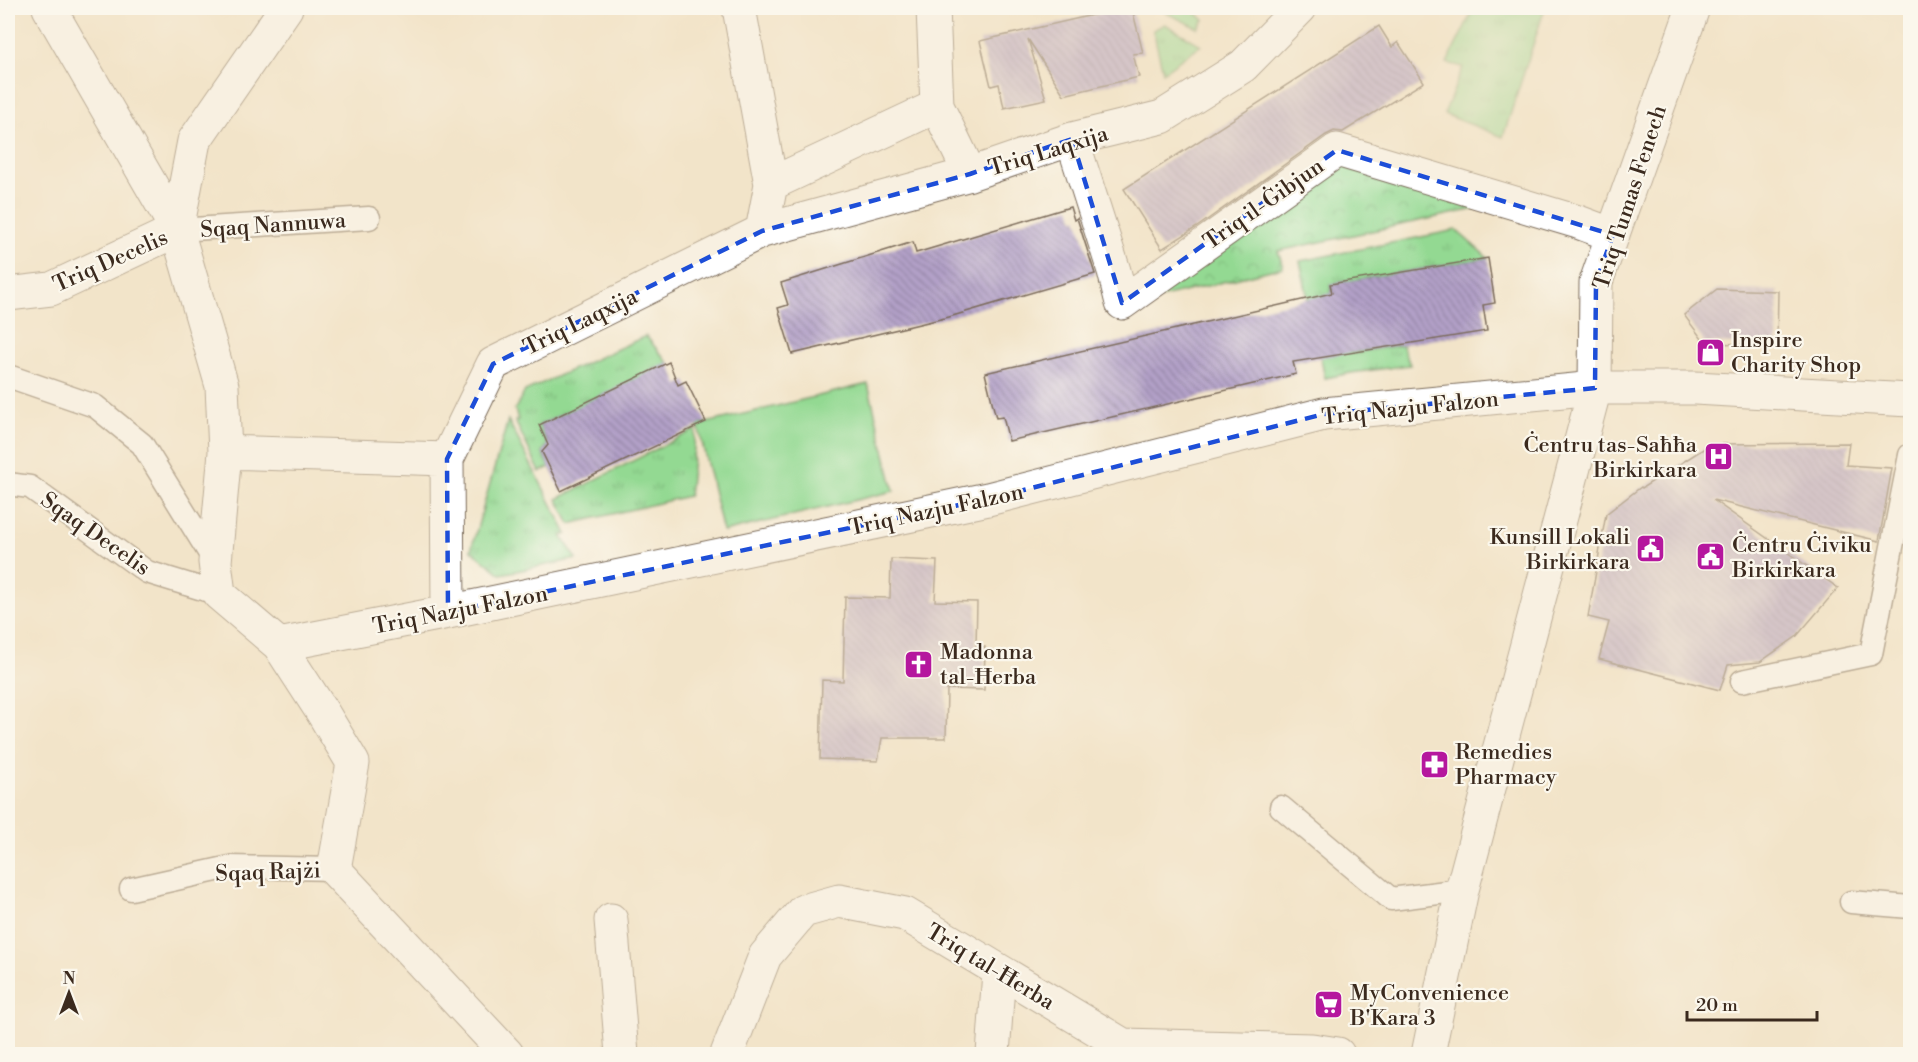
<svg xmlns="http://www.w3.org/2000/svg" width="1918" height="1062" font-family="'Libre Bodoni',serif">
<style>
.grass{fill:url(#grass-tufts);stroke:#678258;stroke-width:1.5}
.park{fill:url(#park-crowns);stroke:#678258;stroke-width:1.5}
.pitch{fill:#93d992;stroke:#678258;stroke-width:1.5}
.building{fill:url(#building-back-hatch)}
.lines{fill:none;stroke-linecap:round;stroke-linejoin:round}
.lane-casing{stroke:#7b6b5a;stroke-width:25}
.street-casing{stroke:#7b6b5a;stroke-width:35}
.lane{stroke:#fff;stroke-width:22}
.street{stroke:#fff;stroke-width:33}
.marked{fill:none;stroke:#1d4ed8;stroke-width:4.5;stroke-dasharray:12 8;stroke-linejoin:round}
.labels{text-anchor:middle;stroke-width:4.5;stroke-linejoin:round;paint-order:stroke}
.street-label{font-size:22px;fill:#3b2a1e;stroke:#fbf7ec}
.poi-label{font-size:22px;fill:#3b2a1e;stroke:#fbf7ec;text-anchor:start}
</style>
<defs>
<pattern id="grass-tufts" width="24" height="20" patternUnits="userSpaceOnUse" patternTransform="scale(1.5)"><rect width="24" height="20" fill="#93d992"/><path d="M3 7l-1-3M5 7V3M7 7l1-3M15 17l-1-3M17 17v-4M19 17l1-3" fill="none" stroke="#80ba7d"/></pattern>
<pattern id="park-crowns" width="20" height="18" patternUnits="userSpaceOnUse" patternTransform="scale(1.5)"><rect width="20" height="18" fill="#93d992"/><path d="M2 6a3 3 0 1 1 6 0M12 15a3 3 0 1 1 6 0" fill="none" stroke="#80ba7d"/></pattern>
<pattern id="building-back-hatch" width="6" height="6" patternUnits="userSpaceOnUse" patternTransform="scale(1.5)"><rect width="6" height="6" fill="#b2a0c8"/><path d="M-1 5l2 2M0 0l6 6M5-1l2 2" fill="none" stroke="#9283a2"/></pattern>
</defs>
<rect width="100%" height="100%" fill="#fbf7ec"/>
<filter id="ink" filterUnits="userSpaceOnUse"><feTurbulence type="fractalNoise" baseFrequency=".0167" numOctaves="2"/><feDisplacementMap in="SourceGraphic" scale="12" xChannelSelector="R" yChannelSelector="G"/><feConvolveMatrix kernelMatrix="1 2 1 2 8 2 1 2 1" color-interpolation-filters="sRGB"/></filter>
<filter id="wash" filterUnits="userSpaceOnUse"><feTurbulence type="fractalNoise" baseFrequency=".008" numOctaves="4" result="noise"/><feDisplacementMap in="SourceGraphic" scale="24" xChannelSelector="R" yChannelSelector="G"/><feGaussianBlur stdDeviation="1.35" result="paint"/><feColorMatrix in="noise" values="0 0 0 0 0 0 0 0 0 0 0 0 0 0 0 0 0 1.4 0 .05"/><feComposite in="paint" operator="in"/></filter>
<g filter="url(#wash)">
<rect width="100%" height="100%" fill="#f2e4c9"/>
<!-- grass -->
<path class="grass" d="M1161,8H1191L1204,20L1198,28L1166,13Z
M1474,8H1545L1503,137L1444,114L1463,67L1447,63Z
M1165,24L1201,45L1163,72L1153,30Z
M1456,230L1488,258L1330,284L1338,332L1350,353L1402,345L1410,365L1351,373L1325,378L1300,261Z
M646,336L669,364L539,425L548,445L542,452L550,467L540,472L515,421L518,420L515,409L525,391Z
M508,420L567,534L561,536L577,559L501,574L471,550Z
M696,429L689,496L570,524L557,499Z"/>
<!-- park -->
<path class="park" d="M1339,161L1484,207L1278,251L1283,267L1155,299Z"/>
<!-- pitch -->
<path class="pitch" d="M868,384L894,491L723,532L698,425Z"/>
<g id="blocks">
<!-- building -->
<path class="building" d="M1123,8H1132L1143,53L1133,54L1139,77L1064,95L1028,39L1046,99L1004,108L999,84L991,86L980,41Z
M1379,26L1392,47L1398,42L1424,82L1343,132L1334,131L1326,135L1197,227L1162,249L1124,189Z
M1070,207L1074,220L1077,218L1095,274L949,317L792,354L778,308L788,305L781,283L913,242L916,253Z
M1488,258L1495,303L1483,305L1487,331L1293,362L1296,374L1009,441L1003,417L996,418L985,373L1332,293L1330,284Z
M1717,289L1778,291L1777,345L1705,343L1684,315Z
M669,362L678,385L686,381L706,422L561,491L542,452L548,445L539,425Z
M1849,443L1846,465L1892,468L1879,541L1713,500L1838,588L1796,637L1760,662L1728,665L1720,690L1599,659L1609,622L1588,617L1606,514L1641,487L1642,488L1711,444Z
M891,559L937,561L935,601L977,602L976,646L985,647L984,690L947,689L946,738H882L878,761L820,759L822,680L843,681L845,597L890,598Z"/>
</g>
</g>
<g filter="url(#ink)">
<use href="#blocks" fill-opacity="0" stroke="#7b6b5a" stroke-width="1.5"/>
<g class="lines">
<defs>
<path id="lane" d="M177,230L369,218
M8,376L95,406L142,444L215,562
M8,484L30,487L147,572L219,594
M1742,681L1871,654L1910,455
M1281,807L1391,899L1462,890
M131,889L230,867L334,869
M1851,902L1910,907"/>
<path id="street" d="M49,8L177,230L222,386L225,452L215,562L219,594L279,645L323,713L353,763L334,869L507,1054
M739,8L771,184L762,231
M933,8L937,106L970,174
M1072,139L1114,271L1122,303L1337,150L1578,222L1613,235
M771,184L937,106
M177,230L194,141L286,8
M8,294L51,289L177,230
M225,452L447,459
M448,612L447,459L493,364L762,231L970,174L1072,139L1162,117L1243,66L1300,8
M279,645L448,612L988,499L1324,414L1595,388H1695L1910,400
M611,920L622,1054
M727,1054L765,956L803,911L839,901L905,914L1123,1045L1312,1050L1338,1054
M993,1054L999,972
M1428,1054L1462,890L1595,388L1596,282L1693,8"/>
</defs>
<!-- lane casing -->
<use href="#lane" class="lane-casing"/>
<!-- street casing -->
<use href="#street" class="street-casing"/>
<!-- lane -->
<use href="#lane" class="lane"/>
<!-- street -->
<use href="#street" class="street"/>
</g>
</g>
<!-- marked area -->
<path d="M0 0H1918V1062H0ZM1072,139L1122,303L1337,150L1613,235L1596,282L1595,388L1324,414L988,499L448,612L447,459L493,364L762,231L970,174Z" fill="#f2e4c9" fill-opacity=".55" fill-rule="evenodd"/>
<path class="marked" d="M1072,139L1122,303L1337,150L1613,235L1596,282L1595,388L1324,414L988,499L448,612L447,459L493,364L762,231L970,174Z"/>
<!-- icons -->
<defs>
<symbol id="shop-square" viewBox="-11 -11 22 22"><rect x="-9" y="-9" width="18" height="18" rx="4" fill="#b5179e" stroke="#fbf7ec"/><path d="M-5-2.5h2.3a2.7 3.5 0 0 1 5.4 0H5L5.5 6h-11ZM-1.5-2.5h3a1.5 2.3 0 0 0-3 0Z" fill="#fff"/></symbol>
<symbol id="hospital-square" viewBox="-11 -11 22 22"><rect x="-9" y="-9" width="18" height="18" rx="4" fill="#b5179e" stroke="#fbf7ec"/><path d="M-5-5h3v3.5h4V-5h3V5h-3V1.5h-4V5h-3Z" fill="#fff"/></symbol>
<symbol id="civic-square" viewBox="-11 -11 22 22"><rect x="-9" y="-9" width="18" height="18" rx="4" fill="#b5179e" stroke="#fbf7ec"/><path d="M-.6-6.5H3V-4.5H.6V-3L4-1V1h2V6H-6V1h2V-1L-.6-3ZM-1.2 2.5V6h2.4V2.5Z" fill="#fff"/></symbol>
<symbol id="church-square" viewBox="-11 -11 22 22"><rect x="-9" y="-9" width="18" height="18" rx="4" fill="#b5179e" stroke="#fbf7ec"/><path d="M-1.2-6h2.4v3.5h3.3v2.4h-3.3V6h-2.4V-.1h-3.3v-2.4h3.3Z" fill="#fff"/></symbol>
<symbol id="pharmacy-square" viewBox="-11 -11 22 22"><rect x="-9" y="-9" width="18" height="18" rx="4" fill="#b5179e" stroke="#fbf7ec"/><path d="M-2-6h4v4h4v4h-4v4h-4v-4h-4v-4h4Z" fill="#fff"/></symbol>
<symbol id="supermarket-square" viewBox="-11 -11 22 22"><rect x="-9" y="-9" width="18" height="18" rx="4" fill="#b5179e" stroke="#fbf7ec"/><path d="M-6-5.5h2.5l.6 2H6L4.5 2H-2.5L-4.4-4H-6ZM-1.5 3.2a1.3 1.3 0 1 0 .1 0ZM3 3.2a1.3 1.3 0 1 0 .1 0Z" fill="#fff"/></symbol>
</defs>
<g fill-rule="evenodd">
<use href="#shop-square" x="1694" y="336" width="33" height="33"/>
<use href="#hospital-square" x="1702" y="440" width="33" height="33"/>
<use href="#civic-square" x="1634" y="532" width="33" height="33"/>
<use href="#civic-square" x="1694" y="540" width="33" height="33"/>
<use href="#church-square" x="902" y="648" width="33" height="33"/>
<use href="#pharmacy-square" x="1418" y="748" width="33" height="33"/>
<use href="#supermarket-square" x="1312" y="988" width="33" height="33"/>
</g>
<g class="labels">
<!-- street labels -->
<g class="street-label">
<text transform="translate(1048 150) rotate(-17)" y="8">Triq Laqxija</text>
<text transform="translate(1629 197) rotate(-72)" y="8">Triq Tumas Fenech</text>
<text transform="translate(1263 203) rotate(-35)" y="8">Triq il-Ġibjun</text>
<text transform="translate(273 224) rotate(-4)" y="8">Sqaq Nannuwa</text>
<text transform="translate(110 260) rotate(-24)" y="8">Triq Decelis</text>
<text transform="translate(580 321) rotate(-26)" y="8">Triq Laqxija</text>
<text transform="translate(1410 407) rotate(-6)" y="8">Triq Nazju Falzon</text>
<text transform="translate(936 509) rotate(-12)" y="8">Triq Nazju Falzon</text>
<text transform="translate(96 533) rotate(35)" y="8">Sqaq Decelis</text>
<text transform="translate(460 609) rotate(-11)" y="8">Triq Nazju Falzon</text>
<text transform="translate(268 871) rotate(-2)" y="8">Sqaq Rajżi</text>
<text transform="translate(991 966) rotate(31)" y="8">Triq tal-Ħerba</text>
</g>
<!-- poi labels -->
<g class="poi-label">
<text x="1731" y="347">Inspire<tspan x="1731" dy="25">Charity Shop</tspan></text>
<text x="1697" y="452" text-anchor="end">Ċentru tas-Saħħa<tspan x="1697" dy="25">Birkirkara</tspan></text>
<text x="1630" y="544" text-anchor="end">Kunsill Lokali<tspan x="1630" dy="25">Birkirkara</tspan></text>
<text x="1732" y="552">Ċentru Ċiviku<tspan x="1732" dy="25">Birkirkara</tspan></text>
<text x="940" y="659">Madonna<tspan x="940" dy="25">tal-Ħerba</tspan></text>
<text x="1455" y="759">Remedies<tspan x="1455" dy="25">Pharmacy</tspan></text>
<text x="1350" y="1000">MyConvenience<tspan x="1350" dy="25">B'Kara 3</tspan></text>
</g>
</g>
<!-- margin -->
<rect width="1918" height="1062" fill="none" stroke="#fbf7ec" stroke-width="30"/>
<!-- north arrow -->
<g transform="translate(69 993)" stroke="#fbf7ec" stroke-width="4.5" paint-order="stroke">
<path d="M0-4.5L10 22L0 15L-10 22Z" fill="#3b2a1e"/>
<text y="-9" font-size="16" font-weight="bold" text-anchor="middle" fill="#3b2a1e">N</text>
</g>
<!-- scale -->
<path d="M1687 1011v9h130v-9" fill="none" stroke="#3b2a1e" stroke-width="3"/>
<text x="1696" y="1011" font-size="18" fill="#3b2a1e" stroke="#fbf7ec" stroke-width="4.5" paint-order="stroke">20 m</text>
</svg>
